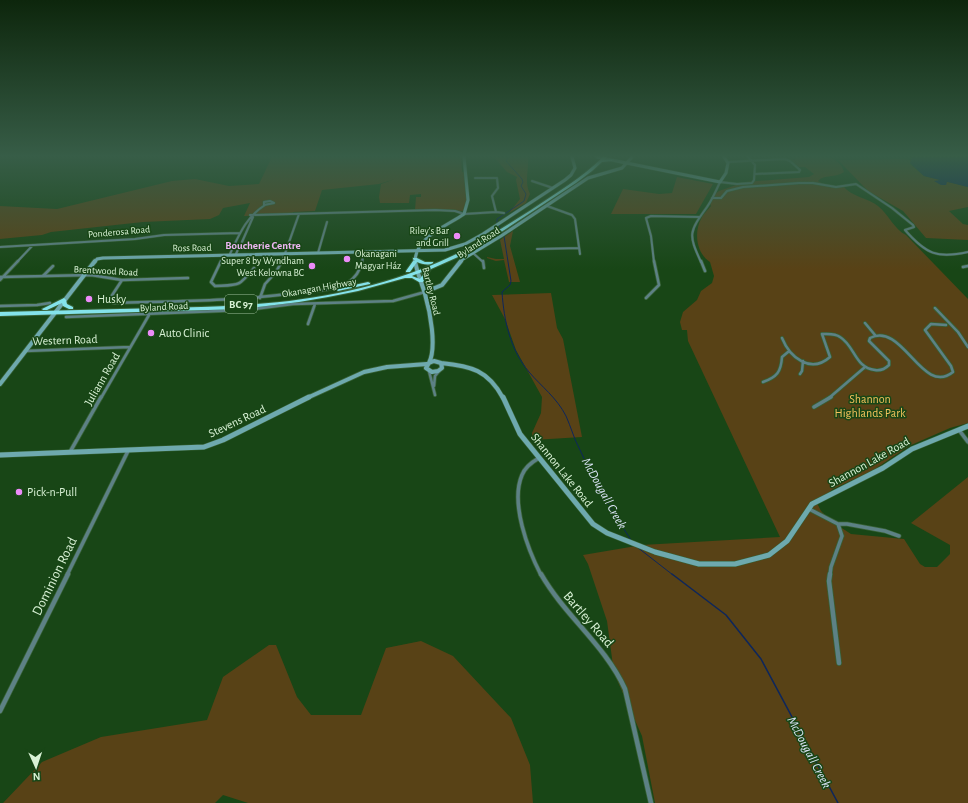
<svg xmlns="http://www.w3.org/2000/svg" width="968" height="803" font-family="'Alegreya Sans',sans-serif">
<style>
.green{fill:#584216}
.water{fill:#0d265c}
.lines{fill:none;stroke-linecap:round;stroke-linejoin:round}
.stream-far1{stroke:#0d265c;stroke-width:1}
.stream{stroke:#0d265c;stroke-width:1.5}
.street-far3-casing{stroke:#376135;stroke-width:3}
.street-far2-casing{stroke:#376135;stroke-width:4}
.street-far1-casing{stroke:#376135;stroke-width:5}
.street-casing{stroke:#376135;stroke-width:6}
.secondary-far2-casing{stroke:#376135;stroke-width:4}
.secondary-far1-casing{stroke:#376135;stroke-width:5.5}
.secondary-casing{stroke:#376135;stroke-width:6}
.highway-casing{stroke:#376135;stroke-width:2}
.street-far3{stroke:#5d8185;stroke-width:2}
.street-far2{stroke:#5d8185;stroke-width:2.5}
.street-far1{stroke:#5d8185;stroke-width:3.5}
.street{stroke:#5d8185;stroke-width:4.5}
.secondary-far2{stroke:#6ea9ae;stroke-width:3}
.secondary-far1{stroke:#6ea9ae;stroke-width:4}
.secondary{stroke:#6ea9ae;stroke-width:5}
.highway{fill:#84e3eb;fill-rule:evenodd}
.poi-dot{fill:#ed8cf9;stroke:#184616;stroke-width:1.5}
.labels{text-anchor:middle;stroke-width:3;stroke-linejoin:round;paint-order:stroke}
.far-poi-label{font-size:10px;fill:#d8f1d5;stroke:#184616;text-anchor:end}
.far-street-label{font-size:10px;fill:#d8f1d5;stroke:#184616}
.far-neighbourhood-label{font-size:11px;font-weight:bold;fill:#ecb6f2;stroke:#184616}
.shield{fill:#184616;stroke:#9ebe9c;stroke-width:1}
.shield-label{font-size:11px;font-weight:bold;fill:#d8f1d5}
.poi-label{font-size:12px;fill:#d8f1d5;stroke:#184616;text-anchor:start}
.street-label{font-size:12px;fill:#d8f1d5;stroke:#184616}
.park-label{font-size:12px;fill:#f5c25c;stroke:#184616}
.water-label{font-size:13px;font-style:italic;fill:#dbe4f6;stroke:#184616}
.near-street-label{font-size:14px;fill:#d8f1d5;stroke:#184616}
</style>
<rect width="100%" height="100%" fill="#184616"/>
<!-- green -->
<path class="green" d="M272,157H461L462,172L467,171L469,200L464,211L415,210L416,197H421V194L410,195L409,203H380L379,197L381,184L395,179L379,184L322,190L315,211L293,212L292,215L244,216L250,203L223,208L219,215L210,219L143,222L51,232L42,235L0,239V206L57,209L172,181L195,179L229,186L259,184Z
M494,157H528C529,170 524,182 530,194L526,203L509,213L520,199L516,180L517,177L507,172Z
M796,157C813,157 838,151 844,172C836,178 824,174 818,181L828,187L838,188L840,186H843C852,197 868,198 878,206C889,215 894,229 906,235L968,299V423L950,428L909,446L872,471L833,489L817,503L821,511L831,521L851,534L904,539L920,564L925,567H937L950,554V545L911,523L968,477V803H655L642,736L614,673L607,621L588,564L583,555L642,545L780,537L688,341L687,330H682L680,322L683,312L697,300L701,291L712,283L714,276L710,262C696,253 694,232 701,219C703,214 708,210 711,206L710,204L715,194L719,191L745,182L809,177L814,174L805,167H799L790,159L795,160Z
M902,159L912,160L910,164L924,176L968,187V207L949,211L963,224L968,225V240L926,238L903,211L868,191L838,160Z
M677,177L713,184L696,214H611L623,189L659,194L672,193Z
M513,231L510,246L520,282H509L504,260L496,261L487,258V257L496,259H504L500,240Z
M551,293L557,328L563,339L582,437L533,440L532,433L541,413L542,397L516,350L505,319L492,295Z
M421,641L453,656L511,718L530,765L533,803H248L223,795L215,803H3L42,762L101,737L207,720L223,677L269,645H276L297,697L311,715H361L386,648Z"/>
<!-- water -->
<path class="water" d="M912,157H968V187L944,181L947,182L946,185H941L934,181L940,180L924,176L910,163Z"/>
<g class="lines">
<!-- stream-far1 -->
<path class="stream-far1" d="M497,223V219L524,201L526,194L521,186L523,182L522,179L506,161L508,157
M499,226L503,233
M504,236L511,281L510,285L502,292C504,321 510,349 529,372C541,386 557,398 566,416C571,427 574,439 580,450C594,481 612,511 631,540
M637,547L673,575"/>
<!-- stream -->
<path class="stream" d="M672,574L726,615L761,659L838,803"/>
<defs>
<path id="street-far3" d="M728,162L785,159L790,161L800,170L799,172L755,174
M532,181L553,188
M712,198H721L727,191L743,187L799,183H813L836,187L856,184L892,208L913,225L914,227L905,230C926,254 937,259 968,252
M270,201L274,203L264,205V202Z
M547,206L572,215L575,219L580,254
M496,212L504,213
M250,215L435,210L455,211L464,214L496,212L492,196L498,188L497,178H475
M242,242L253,217
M0,247L135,239L164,235L240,233
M537,249L579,248
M318,253L327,222
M473,253L483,262
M230,254C239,235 246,217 265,205
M236,254L240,245
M17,262L33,245
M221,262L224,255
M282,262L299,214
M362,262L364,252
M654,262L651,236L646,218L651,216L700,217
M701,262C688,234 689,232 707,207C712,200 716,191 720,182L737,184L752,183L754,180L755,165L748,157"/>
<path id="street-far2" d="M221,261L211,282L215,286C240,285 238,287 254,268
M483,261L484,268
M701,261L705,271
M963,267L968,266
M43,276L53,266
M0,277L91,275L122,280L188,278
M0,280L18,261
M122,280L109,300L113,303C174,301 236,301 296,293C313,291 332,291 347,283C356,278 360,271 362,261
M260,298L265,284L276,272L282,261
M646,298L659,285L654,261
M0,306L37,305L50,303
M935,308L958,332L968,347
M66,317L245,310L293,304L393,301L425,292
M865,323L875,335
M308,324L315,304
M782,338C790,358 811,374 830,357L822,334C828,334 835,333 840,337C855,346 855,368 875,370C881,371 885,369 889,365V361L869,341L870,338C903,321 922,397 953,372L951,366L925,330L931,324L946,325
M25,351L130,347
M429,371L435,395
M800,374L802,371L803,361
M763,382C777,377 781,372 782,357L788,352
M434,386L435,376L439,371
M101,398L149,315
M829,398L865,367"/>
<path id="street-far1" d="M814,407L831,397
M959,430L968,442
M70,452L101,397
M539,458C532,462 525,467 522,475C510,503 528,550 541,575
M809,509L838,524H847L885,531L899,536
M67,575L128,451
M830,575L831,567L842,536L838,524"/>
<path id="street" d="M541,574C565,616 605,645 625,689L651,803
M830,574L829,581L839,663
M0,711L68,574"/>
<path id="secondary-far2" d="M597,157L720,182L726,173L728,163L724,157
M95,262L97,259L103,258L445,250L465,244L483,234L565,180L571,175L575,168L572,157
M415,262C415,237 447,226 464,214L468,200L464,157
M460,262L463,259L501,236L588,178L622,168L632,157"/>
<path id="secondary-far1" d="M415,261C417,273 422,283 425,294C430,311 437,347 429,363
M425,292L442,285L461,261
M434,361L441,363L442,368L438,371L432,372L426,368L429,363Z
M441,363C471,366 488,370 503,398
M0,384L95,261
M307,398L364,372L387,367L427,364"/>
<path id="secondary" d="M503,397L520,434L593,524L607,533L655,552L699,564H735L769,555L787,541L812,504L883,468L912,449L968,426
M0,455L204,447L223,440L309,397"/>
<path id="highway" d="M603,157H607L604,160L612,159L614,160L612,161L602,162L592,171L576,183L486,242L467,253L431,269L423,282H419L412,278H405L358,291L328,297L299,302L242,309L0,316V312C54,311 107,309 161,308C188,307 215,307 241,305C306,302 380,288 439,262C472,248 501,229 531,210C556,193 582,178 603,157ZM425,271L420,279L412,276L414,275Z
M413,258H417L425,262H433V263C428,266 422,264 417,262L410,272H406V271L413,261H415L413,259Z
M368,282L370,283V284L338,291L336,290V289Z
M64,298L66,300L67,304L73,307V309H69L63,306L62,303L47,310H43L42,309Z"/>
</defs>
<!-- street-far3 casing -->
<use href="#street-far3" class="street-far3-casing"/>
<!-- street-far2 casing -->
<use href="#street-far2" class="street-far2-casing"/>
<!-- street-far1 casing -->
<use href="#street-far1" class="street-far1-casing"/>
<!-- street casing -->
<use href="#street" class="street-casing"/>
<!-- secondary-far2 casing -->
<use href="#secondary-far2" class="secondary-far2-casing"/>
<!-- secondary-far1 casing -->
<use href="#secondary-far1" class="secondary-far1-casing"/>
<!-- secondary casing -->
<use href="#secondary" class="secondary-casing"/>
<!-- highway casing -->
<use href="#highway" class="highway-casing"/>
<!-- street-far3 -->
<use href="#street-far3" class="street-far3"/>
<!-- street-far2 -->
<use href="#street-far2" class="street-far2"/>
<!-- street-far1 -->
<use href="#street-far1" class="street-far1"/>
<!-- street -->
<use href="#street" class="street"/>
<!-- secondary-far2 -->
<use href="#secondary-far2" class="secondary-far2"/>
<!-- secondary-far1 -->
<use href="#secondary-far1" class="secondary-far1"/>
<!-- secondary -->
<use href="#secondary" class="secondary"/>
<!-- highway -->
<use href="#highway" class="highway"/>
</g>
<!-- sky -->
<linearGradient id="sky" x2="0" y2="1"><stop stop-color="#0d260c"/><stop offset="0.58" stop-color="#375d47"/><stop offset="1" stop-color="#375d47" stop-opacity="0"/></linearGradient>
<rect width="968" height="269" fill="url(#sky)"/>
<!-- markers -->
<g class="poi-dot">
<circle cx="457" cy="236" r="4"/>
<circle cx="347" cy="259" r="4"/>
<circle cx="312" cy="266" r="4"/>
<circle cx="89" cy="299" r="4"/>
<circle cx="151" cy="333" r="4"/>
<circle cx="19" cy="492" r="4"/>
</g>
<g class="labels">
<!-- far-poi labels -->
<g class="far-poi-label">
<text x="449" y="234">Riley’s Bar<tspan x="449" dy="12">and Grill</tspan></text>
<text x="355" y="257" text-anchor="start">Okanagani<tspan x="355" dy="12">Magyar Ház</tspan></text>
<text x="304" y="264">Super 8 by Wyndham<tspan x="304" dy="12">West Kelowna BC</tspan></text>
</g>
<!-- far-street labels -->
<g class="far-street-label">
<text transform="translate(119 231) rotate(-5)" y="4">Ponderosa Road</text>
<text transform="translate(478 242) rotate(-33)" y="4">Byland Road</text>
<text transform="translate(192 247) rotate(-1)" y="4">Ross Road</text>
<text transform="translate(106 270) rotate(3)" y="4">Brentwood Road</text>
<text transform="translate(319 287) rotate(-10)" y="4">Okanagan Highway</text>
<text transform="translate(432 291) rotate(76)" y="4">Bartley Road</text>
<text transform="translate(164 306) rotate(-3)" y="4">Byland Road</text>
</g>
<!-- far-neighbourhood labels -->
<g class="far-neighbourhood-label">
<text x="263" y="249">Boucherie Centre</text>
</g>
<!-- shield labels -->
<rect class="shield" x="225" y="295" width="32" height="18" rx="3"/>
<g class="shield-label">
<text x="241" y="308">BC 97</text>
</g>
<!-- poi labels -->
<g class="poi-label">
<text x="97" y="303">Husky</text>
<text x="159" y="337">Auto Clinic</text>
<text x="27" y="496">Pick-n-Pull</text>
</g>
<!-- street labels -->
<g class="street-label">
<text transform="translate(65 340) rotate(-2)" y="4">Western Road</text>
<text transform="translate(102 379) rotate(-60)" y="4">Juliann Road</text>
<text transform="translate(237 421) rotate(-25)" y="4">Stevens Road</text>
<text transform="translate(869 462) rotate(-29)" y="4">Shannon Lake Road</text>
<text transform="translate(562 470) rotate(51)" y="4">Shannon Lake Road</text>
</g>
<!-- park labels -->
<g class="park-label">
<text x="870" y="403">Shannon<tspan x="870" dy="14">Highlands Park</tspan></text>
</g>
<!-- water labels -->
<g class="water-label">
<text transform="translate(605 493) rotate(61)" y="5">McDougall Creek</text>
<text transform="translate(810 752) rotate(62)" y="5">McDougall Creek</text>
</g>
<!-- near-street labels -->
<g class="near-street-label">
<text transform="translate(54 576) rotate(-64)" y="5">Dominion Road</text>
<text transform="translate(589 619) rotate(49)" y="5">Bartley Road</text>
</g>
</g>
<!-- north arrow -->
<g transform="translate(36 767) rotate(177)" stroke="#184616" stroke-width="3" paint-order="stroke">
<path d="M0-3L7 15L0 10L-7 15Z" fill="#d8f1d5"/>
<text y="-6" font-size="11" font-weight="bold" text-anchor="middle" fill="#d8f1d5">N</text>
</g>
</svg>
